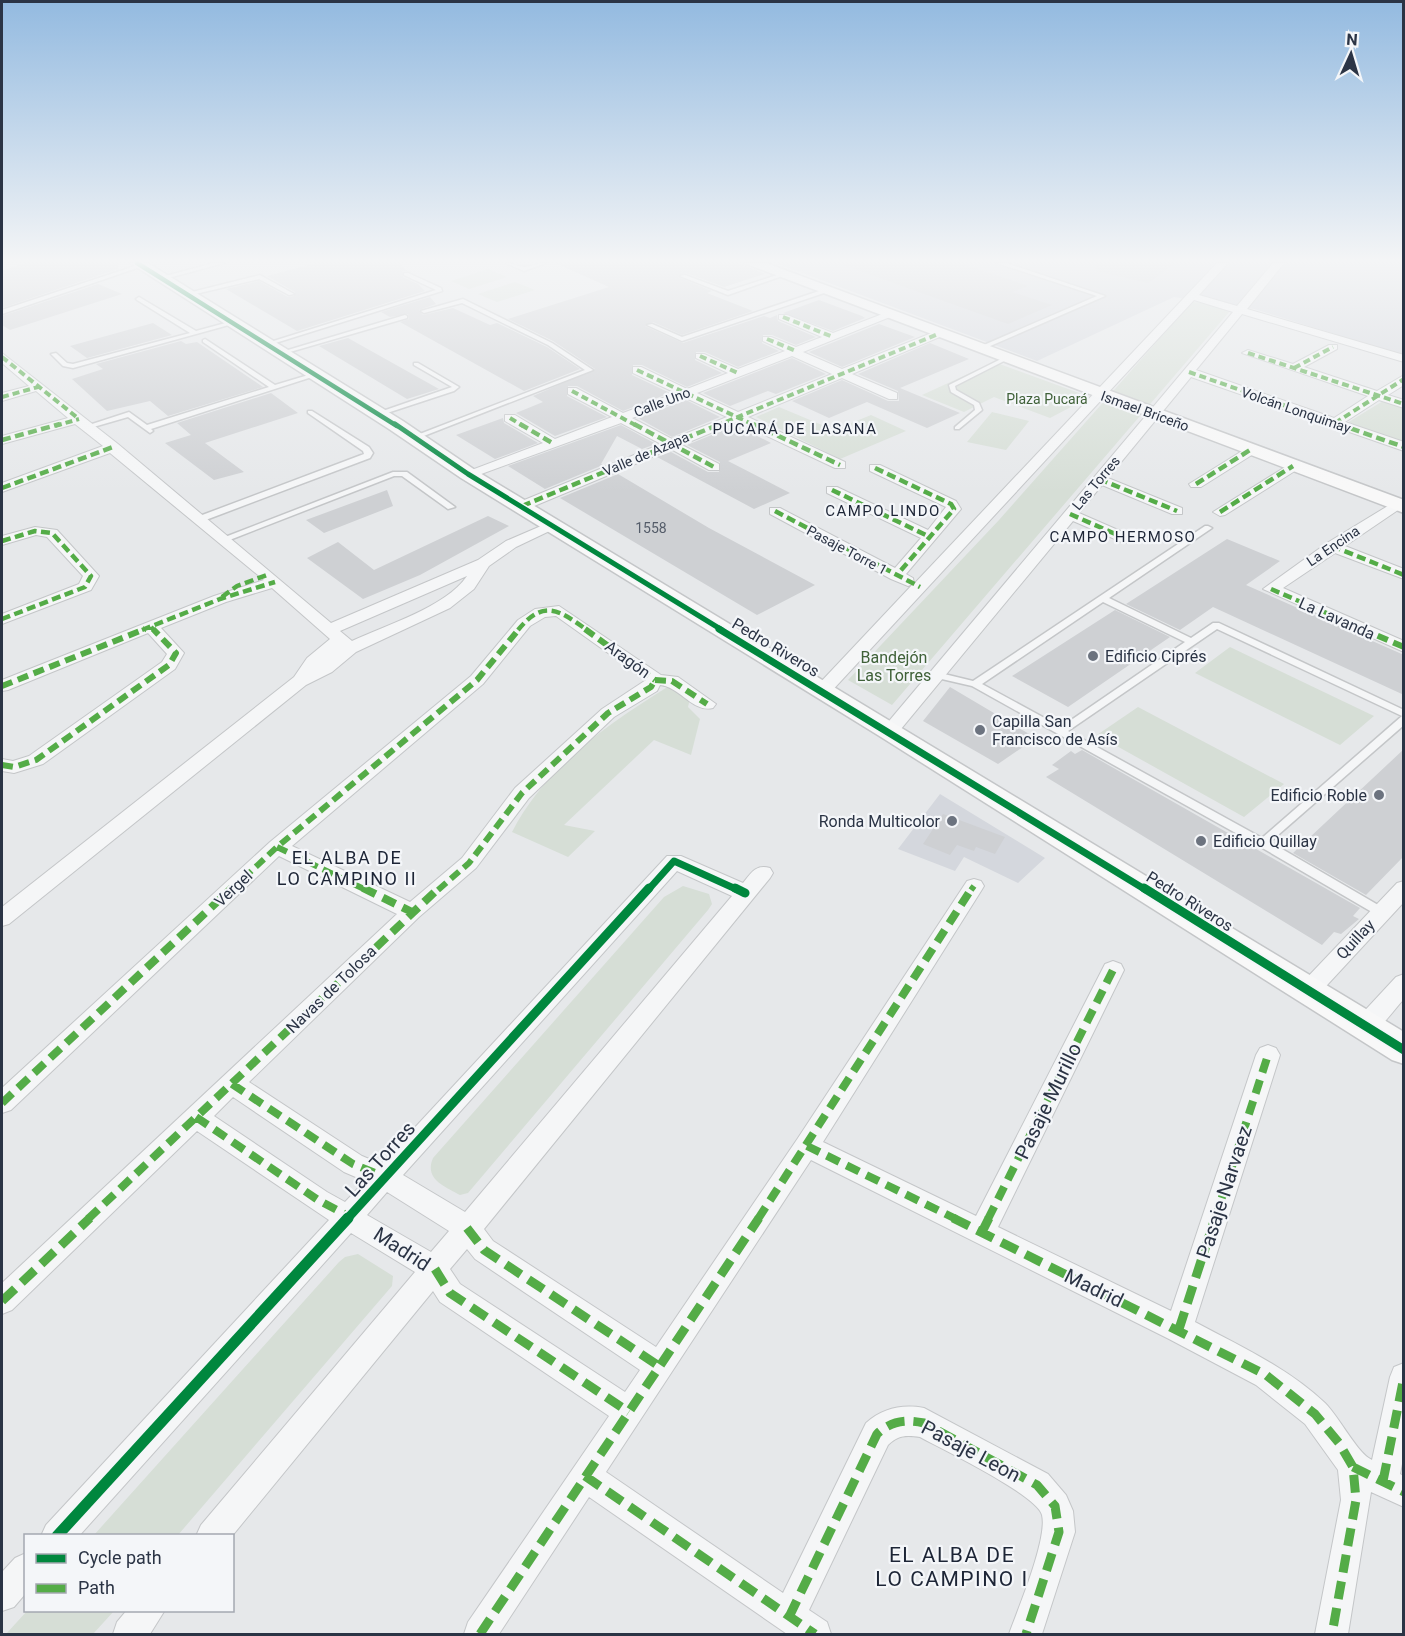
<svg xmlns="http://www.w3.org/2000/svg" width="1405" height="1636" font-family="Roboto,sans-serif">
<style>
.built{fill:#d4d7dd}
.green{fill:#d6ded6}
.building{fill:#ced0d3}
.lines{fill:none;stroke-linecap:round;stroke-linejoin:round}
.lane-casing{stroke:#c4c6c8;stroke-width:3}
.street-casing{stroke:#c4c6c8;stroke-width:2}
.secondary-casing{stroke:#c4c6c8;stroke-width:3}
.lane{fill:#f5f6f7;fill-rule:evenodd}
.street{fill:#f5f6f7;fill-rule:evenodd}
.secondary{fill:#f8f8f8;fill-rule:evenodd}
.quiet-far4{stroke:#54ac47;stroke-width:4;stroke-dasharray:7 4;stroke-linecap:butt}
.quiet-far3{stroke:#54ac47;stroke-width:4.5;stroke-dasharray:9 4.5;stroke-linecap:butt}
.quiet-far2{stroke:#54ac47;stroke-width:6;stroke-dasharray:11 6;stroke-linecap:butt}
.quiet-far1{stroke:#54ac47;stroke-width:8;stroke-dasharray:14 8;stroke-linecap:butt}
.quiet{stroke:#54ac47;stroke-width:9;stroke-dasharray:18 9;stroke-linecap:butt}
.cycleway-far4-casing{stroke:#f4f6f9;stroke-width:7}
.cycleway-far3-casing{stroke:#f4f6f9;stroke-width:8}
.cycleway-far2-casing{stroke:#f4f6f9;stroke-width:10}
.cycleway-far1-casing{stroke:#f4f6f9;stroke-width:13}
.cycleway-casing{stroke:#f4f6f9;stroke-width:15}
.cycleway-far4{stroke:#00873e;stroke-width:4.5}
.cycleway-far3{stroke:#00873e;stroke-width:5}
.cycleway-far2{stroke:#00873e;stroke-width:7}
.cycleway-far1{stroke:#00873e;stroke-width:9}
.cycleway{stroke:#00873e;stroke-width:11}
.poi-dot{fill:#6c737f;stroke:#f4f6f9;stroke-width:2}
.labels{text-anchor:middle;stroke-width:4.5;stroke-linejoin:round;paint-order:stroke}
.far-park-label{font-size:14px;fill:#3f6138;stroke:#f4f6f9}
.far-street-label{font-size:14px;fill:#2b3445;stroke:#f4f6f9}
.number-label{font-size:14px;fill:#545c69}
.far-neighbourhood-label{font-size:15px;letter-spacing:1.5px;fill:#1d2536;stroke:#f4f6f9}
.street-label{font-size:16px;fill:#2b3445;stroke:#f4f6f9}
.poi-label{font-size:16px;fill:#2b3445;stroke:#f4f6f9;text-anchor:start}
.park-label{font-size:16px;fill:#3f6138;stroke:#f4f6f9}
.neighbourhood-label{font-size:18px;letter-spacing:1.5px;fill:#1d2536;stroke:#f4f6f9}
.near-street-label{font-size:20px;fill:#2b3445;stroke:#f4f6f9}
.near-neighbourhood-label{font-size:21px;letter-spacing:1.5px;fill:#1d2536;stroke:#f4f6f9}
</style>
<rect width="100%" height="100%" fill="#e6e8ea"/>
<!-- built -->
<path class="built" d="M776,263H1403V355L1254,309L1174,297L1037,361Z
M940,794L1045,858L1018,883L964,857L955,871L898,849Z"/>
<!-- green -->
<path class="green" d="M488,269L507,277L469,289L451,281Z
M515,282L535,290L497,302L478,294Z
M1192,302L1208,303L1230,311L892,705L848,680L999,520Z
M994,362L1090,397L1050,418L994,397L964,412L922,395Z
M1383,401L1403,408V442L1347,423Z
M779,407L834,430L871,415L906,431L840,459L756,417Z
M992,412L1029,421L1006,450L967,442Z
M1230,647L1374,716L1340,745L1195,673Z
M669,686L690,699L688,707L700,719L691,755L654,740L564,825L595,831L568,857L512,832C546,766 608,724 669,686Z
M1138,707L1284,784L1244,817L1097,735Z
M683,886L709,894L712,904L708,910L468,1193L460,1195C444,1186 424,1179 433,1158L664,897Z
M358,1254L393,1276L392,1286L178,1535H94L339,1262L345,1257Z
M27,1611V1610L114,1611L93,1634H6Z"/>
<!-- building -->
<path class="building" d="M24,263H118V269L2,308V271Z
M316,263H400L407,271H402L403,277L418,284L425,291L297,331L226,289L259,281L288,297L294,296L295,292L267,276Z
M555,263H738L765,274L724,287L686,273L678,277L712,291L707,293L753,311L682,335L653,322L645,326L683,343L764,316L770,318L777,315L778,321L816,337L796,345L772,335H763L762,343L779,351L738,367L705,352H696L695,360L722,373L687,387L642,365H633L632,375L670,393L623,411L577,386H568L567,396L607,417L555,436L516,413L543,402L533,396L595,369L553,341L508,319L609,287Z
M846,263H960L1028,286L1012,292L1052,305L1008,324L846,266Z
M1097,263H1176L1148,283L1096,271Z
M98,284L122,294L10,330L2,325V316Z
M430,297L436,304L419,310L423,315L453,308L490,325L497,323L547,347L580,369L524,391L400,322L409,319L408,314L390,317L381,312Z
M819,300L862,316L865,318L833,331L783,313Z
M153,323L172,335L87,358L70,346Z
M879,324L915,337L842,367L809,352Z
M348,338L439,389L407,399L319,346Z
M181,341L186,344L197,342L263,387L168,416L150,401L107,411L72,379L103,369L96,364Z
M930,343L969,359L900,388L960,413L927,428L867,402L829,418L792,401L842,380L888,401H899L898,391L858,374Z
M792,358L826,374L776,394L768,391L730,406L703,393Z
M271,393L298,413L205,443L244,472L214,480L165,443L191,435L177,423Z
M686,400L720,417L672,437L638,418Z
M503,418L504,423L538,443L495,459L456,435Z
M621,425L656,444L642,449L617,436L601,464L603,465L545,489L508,466Z
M736,425L771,443L728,461L790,493L754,509L657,457L671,452L708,472H719L720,462L687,445Z
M618,474L709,528L815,585L757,615L560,498Z
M387,490L393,506L324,533L306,520Z
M488,516L509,526L420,575L363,599L307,558L338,542L374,570Z
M1227,539L1280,561L1246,585L1404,655V695L1213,607L1180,630L1126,604Z
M1115,610L1170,637L1068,707L1012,676Z
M950,687L1036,738L998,764L923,721Z
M1404,749V856L1366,895L1293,853Z
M1082,750L1360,908L1353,916L1359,919L1341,934L1334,932L1322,945L1046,777L1059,769L1052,765L1071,751L1075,754Z
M943,814L1005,837L995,854L976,847L974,851L957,845L950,855L923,844Z"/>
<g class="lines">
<defs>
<path id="lane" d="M214,263H224L161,280L158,278Z
M506,263C512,263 520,267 526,267C533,266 539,263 546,263L524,271Z
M997,263H1006L1105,296L981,350H977V348L1097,296Z
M138,265L143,266L2,314V310Z
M404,273H408L441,288L442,291L269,345L264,344L436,290L404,275Z
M780,274L785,275L728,295L680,276L685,275L728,291Z
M260,275L294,294L289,295L259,279L187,296L184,294Z
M825,289L827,290V292L682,341L647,325L652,324L682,337Z
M139,297L196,331L233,321L236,323L73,368L63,366L51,354L56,353L67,363L73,364L190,333L137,300L136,299Z
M463,299L552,343L593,370L416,439H412V437L585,370L548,345L462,303L424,313L421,311Z
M405,315L407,316V318L283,354L278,353Z
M205,339L275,385L315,373L318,375L151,429L153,431L150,433L128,417L90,428H86V426L129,412L147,425L269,387L203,342V340Z
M1003,358L1008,359L955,386L956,390L979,403L982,410L959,429H955V427L975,410L974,405L951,392L949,385Z
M414,363H418L459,387L454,391L381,415H377V413L452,387L414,365Z
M308,411H312L369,447L373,453L370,458L203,521H197V517L364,454L363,451L308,413Z
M393,472H407L455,507L448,509L402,476H394L227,541H221L220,539Z
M1205,526H1208L1212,528L1109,598L1191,638L1213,623H1219L1404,710V725L1270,842L1385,909L1387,912L1385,915H1377L1259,846L972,686L933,677L931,675L936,672L973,681ZM1103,602L1185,642L1061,727L982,684ZM1217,629L1402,716L1262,838L1068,731Z"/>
<path id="street" d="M1217,263H1228L1199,295L1237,306L1273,263H1284L1247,309L1404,355V362L1242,314L1196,370L1334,418L1368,396L1242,353L1248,350L1293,364L1329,345H1337V349L1304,367L1377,391L1404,375V385L1388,395L1404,400V408L1379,400L1345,422L1404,442V451L1191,377L1108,478L1182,508V514H1172L1102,485L1079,513L1134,537L1136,540L1134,543H1124L1073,521L896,735H884L881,731L884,727L1233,312L1194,300L828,695H816L813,691L816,687L913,584L908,586L891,579L770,514V508H780L895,568L921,538L827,493V487H837L928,530L946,507L870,471V465H880L956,501L961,509L906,574L913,578L914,584Z
M885,313L895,315L803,352L842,369L934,332H942V336L852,374L897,393V399H889L842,378L748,417L845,462V468H835L737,422L682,445L719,464V470H709L671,449L527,509H517V503L661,444L621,423L473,477H463L461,474L543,443L505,421V415H515L555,439L612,417L568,394V388H576L623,413L676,393L633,373V367H641L687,389L728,373L696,358V354H704L738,369L785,351L763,341V337H771L796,347L822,337L779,319V315H787L833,333ZM792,356L832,374L738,412L697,393ZM686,398L727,417L672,439L632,418Z
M2,353L118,444L331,623L478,560L506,541L548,523L553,522L560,526L516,547L489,566L474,589L450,608L356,652L332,672L306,685L9,924L2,926V907L294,677L307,658L330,639L272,588L226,602L161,628L184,653L175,669L43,764L14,773L2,771V759L13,761L29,756L162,662L167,654L148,633L8,690L2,691V680L214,596L264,580L110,453L2,492V483L103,446L75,424L2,444V436L68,418L36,391L2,401V393L29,386L2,363ZM467,576C446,607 386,625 352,641L340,631Z
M1250,446L1255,447V453L1201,487H1191L1189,484Z
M1293,462L1300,466L1298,469L1225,515L1220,516L1213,512Z
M1396,501L1403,505L1401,508L1345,546L1404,569V579L1335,553L1283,588L1404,641V652L1263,589L1327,543Z
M35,527L57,530L99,576L91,590L2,624V614L79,584L83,576L47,537L36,535L2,545V536Z
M559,606L661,675L678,677L716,704L713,708C693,713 680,687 660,685L657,691L614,717L529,798L476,868L419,917L249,1082L362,1156L381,1164L667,856H681L743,883C751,873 756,864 770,868L773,873L770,878L484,1229L493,1241L656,1347L798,1138L967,881L974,879L981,881L984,886L981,891L823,1142L976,1216L1105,964L1113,961L1121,964L1124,970L998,1227L1171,1311L1256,1055L1260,1048L1268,1045L1276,1048L1280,1055L1195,1322C1240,1346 1288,1368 1325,1403C1340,1418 1357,1453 1372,1460L1390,1377L1394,1367L1404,1363V1454L1400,1474L1404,1476V1507L1371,1492L1348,1634H1315L1341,1500L1338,1470L1305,1424L1256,1385L1169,1339L811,1160L606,1472L783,1593L866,1423C883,1408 902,1404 924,1408L1048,1474L1066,1495L1073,1511L1075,1532L1042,1634H1009C1018,1609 1048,1538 1042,1515C1037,1495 942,1449 920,1437C906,1435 898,1435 888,1445L809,1610L827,1622L831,1634H787L589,1497L499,1634H464L468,1622L609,1416L440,1302L433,1291L232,1536H196L201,1525L415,1272L351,1233L79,1536H41L46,1525L329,1220L197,1131L12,1310L2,1314V1283L397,914L279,856L11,1110L2,1113V1088L270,842L471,676L518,620L535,609ZM556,616L646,680L602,709L515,788L462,858L410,902L292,846L483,684L530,626L545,617ZM677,871L732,896L465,1212L403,1175ZM233,1097L344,1172L365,1181L345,1202L327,1192L214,1116ZM387,1192L449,1231L431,1252L367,1215ZM467,1249L475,1259L640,1370L625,1392L460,1284L450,1269Z
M1404,881V902L1316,997L1308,1000L1300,997L1297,991L1300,985L1397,883Z
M1404,974V999C1391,1012 1377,1039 1357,1033L1353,1026L1357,1019L1396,977Z
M26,1553V1593L14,1607L2,1611V1572L15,1558Z
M127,1610H165L150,1634H113L117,1622Z"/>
<path id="secondary" d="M130,263H148L403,421L475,470L1404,1032V1064L1392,1060L881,737L461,478L389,429Z
M744,263H766L1404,500V513Z"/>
</defs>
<!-- lane casing -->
<use href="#lane" class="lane-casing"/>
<!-- street casing -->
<use href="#street" class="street-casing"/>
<!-- secondary casing -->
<use href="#secondary" class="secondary-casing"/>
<!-- lane -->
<use href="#lane" class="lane"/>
<!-- street -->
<use href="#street" class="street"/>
<!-- secondary -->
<use href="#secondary" class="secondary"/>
<!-- quiet-far4 -->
<path class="quiet-far4" d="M783,317L833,337
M767,339L796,351
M1248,353L1404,404
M700,356L738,373
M2,357L79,419
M1294,368L1333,347
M637,370L756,426
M1189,372L1343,426
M572,391L637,426
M2,397L38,387
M510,418L523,426
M1335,423L1404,379
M55,426L79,419
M716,426L938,334"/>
<!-- quiet-far3 -->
<path class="quiet-far3" d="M520,424L554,444
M634,424L714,467
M753,424L840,465
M1338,424L1404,447
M2,440L60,424
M875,468L951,504L954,509L896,576
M1099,479L1177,511
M1196,484L1250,450
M2,488L113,447
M832,490L930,537
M522,506L720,424
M775,511L920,587
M1220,512L1293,466
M1070,514L1129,540
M2,541L35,531L52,533L91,576L85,587L2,619
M1332,546L1404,575
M1271,589L1366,630
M222,597L237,586L267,575
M151,627L154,630
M142,630L220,599L275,582
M518,630C544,598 560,611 587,630"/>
<!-- quiet-far2 -->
<path class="quiet-far2" d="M585,629L655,680
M1362,629L1404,647
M655,680L672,681L707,704
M2,686L145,629
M2,765L14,767L36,760L169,665L176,653L153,629
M277,847L366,890
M231,890L277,847L477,680L519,629
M438,890L469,863L522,793L608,713L651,687L655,680
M971,890L974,886"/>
<!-- quiet-far1 -->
<path class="quiet-far1" d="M363,888L412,912
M232,1084L353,1164L385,1177
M2,1103L232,888
M196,1117L318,1200L350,1217
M807,1146L956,1219
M88,1219L439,888
M758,1219L972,888
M988,1219L1113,970
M1215,1219L1268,1055"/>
<!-- quiet -->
<path class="quiet" d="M953,1218L1266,1375L1315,1414L1339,1443L1353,1467L1356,1500L1332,1634
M467,1228L484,1250L659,1366
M982,1232L989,1218
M435,1269L450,1293L629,1412
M2,1301L90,1218
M1179,1329L1215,1218
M1353,1467L1404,1492
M585,1476L815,1634
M1383,1481L1404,1377
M789,1617L877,1434C891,1421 905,1419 924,1423L1037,1485L1055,1506L1059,1532L1026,1634
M480,1634L759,1218"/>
<defs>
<path id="cycleway-far4" d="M137,263L397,426"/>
<path id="cycleway-far3" d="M395,424L468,474L722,630"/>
<path id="cycleway-far2" d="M719,629L1146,890
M648,890L674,861L738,890"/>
<path id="cycleway-far1" d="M735,888L745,893
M1144,888L1404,1050
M347,1219L649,888"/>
<path id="cycleway" d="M57,1536L348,1218"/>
</defs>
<!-- cycleway-far4 casing -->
<use href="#cycleway-far4" class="cycleway-far4-casing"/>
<!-- cycleway-far3 casing -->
<use href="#cycleway-far3" class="cycleway-far3-casing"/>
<!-- cycleway-far2 casing -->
<use href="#cycleway-far2" class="cycleway-far2-casing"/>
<!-- cycleway-far1 casing -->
<use href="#cycleway-far1" class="cycleway-far1-casing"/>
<!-- cycleway casing -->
<use href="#cycleway" class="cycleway-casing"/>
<!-- cycleway-far4 -->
<use href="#cycleway-far4" class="cycleway-far4"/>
<!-- cycleway-far3 -->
<use href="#cycleway-far3" class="cycleway-far3"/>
<!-- cycleway-far2 -->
<use href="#cycleway-far2" class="cycleway-far2"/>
<!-- cycleway-far1 -->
<use href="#cycleway-far1" class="cycleway-far1"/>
<!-- cycleway -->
<use href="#cycleway" class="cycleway"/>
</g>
<!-- sky -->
<linearGradient id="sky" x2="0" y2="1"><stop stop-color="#93bae0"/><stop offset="0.53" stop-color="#f4f5f6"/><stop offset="1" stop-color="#f4f5f6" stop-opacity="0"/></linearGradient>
<rect width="1405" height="492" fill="url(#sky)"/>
<!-- markers -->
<g class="poi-dot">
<circle cx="1093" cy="656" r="6"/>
<circle cx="980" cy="730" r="6"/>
<circle cx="1379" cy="795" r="6"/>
<circle cx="952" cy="821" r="6"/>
<circle cx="1201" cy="841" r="6"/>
</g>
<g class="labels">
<!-- far-park labels -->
<g class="far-park-label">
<text x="1047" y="404">Plaza Pucará</text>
</g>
<!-- far-street labels -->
<g class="far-street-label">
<text transform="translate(662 402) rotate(-21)" y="5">Calle Uno</text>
<text transform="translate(1296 410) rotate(19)" y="5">Volcán Lonquimay</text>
<text transform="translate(1145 411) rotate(20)" y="5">Ismael Briceño</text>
<text transform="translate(646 454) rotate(-23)" y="5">Valle de Azapa</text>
<text transform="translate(1096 483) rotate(-50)" y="5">Las Torres</text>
<text transform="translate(1333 546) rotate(-34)" y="5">La Encina</text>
<text transform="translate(847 550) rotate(28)" y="5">Pasaje Torre 1</text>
</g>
<!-- number labels -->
<g class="number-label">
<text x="651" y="533">1558</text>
</g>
<!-- far-neighbourhood labels -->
<g class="far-neighbourhood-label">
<text x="795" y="434">PUCARÁ DE LASANA</text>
<text x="883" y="516">CAMPO LINDO</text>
<text x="1123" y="542">CAMPO HERMOSO</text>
</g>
<!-- street labels -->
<g class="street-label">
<text transform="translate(1337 618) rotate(24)" y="6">La Lavanda</text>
<text transform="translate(776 647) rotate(31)" y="6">Pedro Riveros</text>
<text transform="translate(628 659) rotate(36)" y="6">Aragón</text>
<text transform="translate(233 888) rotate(-43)" y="6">Vergel</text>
<text transform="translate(1190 901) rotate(32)" y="6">Pedro Riveros</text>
<text transform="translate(1355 939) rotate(-47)" y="6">Quillay</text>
<text transform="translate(331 989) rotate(-44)" y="6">Navas de Tolosa</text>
</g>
<!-- poi labels -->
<g class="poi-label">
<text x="1105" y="662">Edificio Ciprés</text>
<text x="992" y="727">Capilla San<tspan x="992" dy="18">Francisco de Asís</tspan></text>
<text x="1367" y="801" text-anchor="end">Edificio Roble</text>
<text x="940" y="827" text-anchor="end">Ronda Multicolor</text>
<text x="1213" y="847">Edificio Quillay</text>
</g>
<!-- park labels -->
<g class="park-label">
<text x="894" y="663">Bandejón<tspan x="894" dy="18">Las Torres</tspan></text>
</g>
<!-- neighbourhood labels -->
<g class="neighbourhood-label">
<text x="347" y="864">EL ALBA DE<tspan x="347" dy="21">LO CAMPINO II</tspan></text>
</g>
<!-- near-street labels -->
<g class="near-street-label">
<text transform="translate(1048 1101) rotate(-64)" y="7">Pasaje Murillo</text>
<text transform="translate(380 1159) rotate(-48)" y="7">Las Torres</text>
<text transform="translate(1224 1192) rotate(-72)" y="7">Pasaje Narvaez</text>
<text transform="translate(402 1249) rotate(33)" y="7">Madrid</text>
<text transform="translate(1094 1288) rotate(26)" y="7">Madrid</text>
<text transform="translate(971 1451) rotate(28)" y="7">Pasaje Leon</text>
</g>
<!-- near-neighbourhood labels -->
<g class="near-neighbourhood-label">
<text x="952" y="1562">EL ALBA DE<tspan x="952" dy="24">LO CAMPINO I</tspan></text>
</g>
</g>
<!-- border -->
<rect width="1405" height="1636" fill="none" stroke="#2b3445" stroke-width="6"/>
<!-- legend -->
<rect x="24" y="1534" width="210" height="78" fill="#f4f6f9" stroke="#a4a8b1" stroke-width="1.5"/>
<rect x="36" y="1554" width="30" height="9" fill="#00873e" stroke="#a4a8b1" stroke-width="1.5"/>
<text x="78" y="1564" font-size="18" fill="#2b3445">Cycle path</text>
<rect x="36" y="1584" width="30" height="9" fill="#54ac47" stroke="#a4a8b1" stroke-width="1.5"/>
<text x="78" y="1594" font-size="18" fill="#2b3445">Path</text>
<!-- north arrow -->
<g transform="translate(1351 54) rotate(4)" stroke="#f4f6f9" stroke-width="4.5" paint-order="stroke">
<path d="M0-4.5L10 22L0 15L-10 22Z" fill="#2b3445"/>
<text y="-9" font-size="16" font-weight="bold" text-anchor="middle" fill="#2b3445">N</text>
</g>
</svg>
